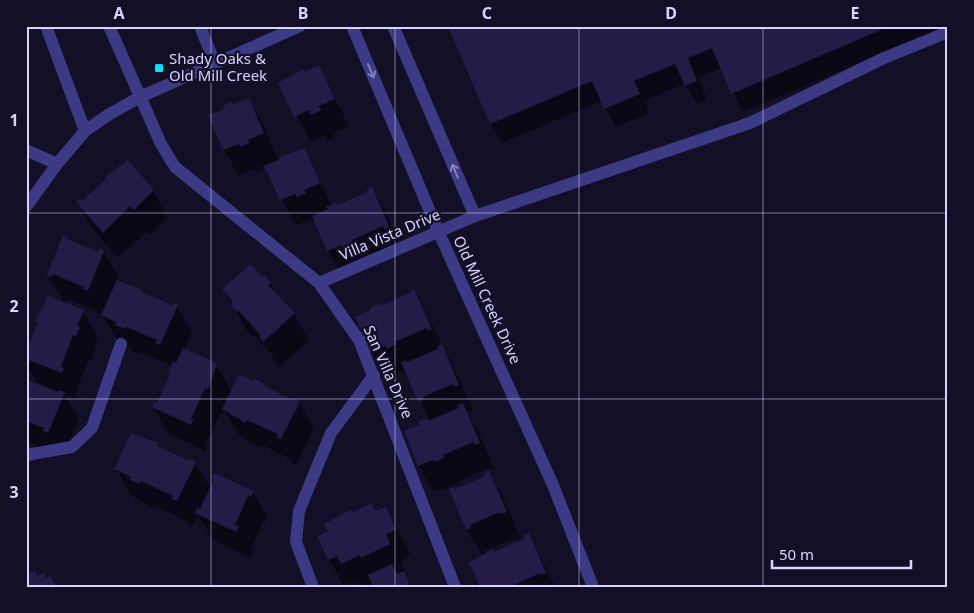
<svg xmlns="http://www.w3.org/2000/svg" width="974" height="613" font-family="'Noto Sans',sans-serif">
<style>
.shadow{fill:#0007;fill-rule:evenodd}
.building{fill:#241b47}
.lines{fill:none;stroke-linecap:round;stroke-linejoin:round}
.minor{stroke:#3d3a85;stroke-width:12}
.oneway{stroke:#837fbc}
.grid{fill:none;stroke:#d9d4ff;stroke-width:1;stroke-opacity:0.55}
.poi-dot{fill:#00e5ff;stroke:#130f26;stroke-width:2}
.labels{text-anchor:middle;stroke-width:4.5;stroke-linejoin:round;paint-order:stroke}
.poi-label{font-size:15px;fill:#d9d4ff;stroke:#130f26;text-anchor:start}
.street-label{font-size:15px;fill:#d9d4ff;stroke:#130f26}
.neatline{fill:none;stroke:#d9d4ff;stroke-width:2}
.grid-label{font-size:16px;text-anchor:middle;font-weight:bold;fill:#d9d4ff}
</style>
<rect width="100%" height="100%" fill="#130f26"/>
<!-- shadow -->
<path class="shadow" d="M450,26H946L743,112L721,68L698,78L707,100L697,104L685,83L645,101L650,113L616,127L602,101L502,143L491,124Z
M319,66L349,126L333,133L335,137L327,141L324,136L311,142L280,83Z
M249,100L264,126L278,160L304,150L332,206H336L370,192L372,188L387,214L403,253L366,266L367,270L360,274L358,270L343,277L328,250L316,221L313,222L311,219L296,226L265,165L262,166L263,170L257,173L255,169L239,176L224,150L210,116Z
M113,171L153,191L168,217L150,235L146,232L118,258L92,228L77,202H82ZM90,218L95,222L98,228L93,223Z
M67,238L70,242L99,253L104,252L119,278L117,282L142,291L144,294L173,307L177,306L192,333L184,350L216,364L232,392L254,383L264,385L266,388L294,402H299L314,428L296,465L290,459L262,445L261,448L239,435L224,410L223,415L220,414L206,444V451L168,433L153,407L157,405L172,374L169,364L141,352L140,355L132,351L129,346L118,341L104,317L97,311L68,299L67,302L64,301L48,275Z
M262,278L270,283L277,296L294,314L309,340L279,367L269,351L255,336L253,338L247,331L224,290Z
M414,290L456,372L473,411H466L478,430L494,469L491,470L489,468L457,482L458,484L452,486L454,490L487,477L489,473L504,499L521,539L517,540L516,538L484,551L485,555L526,539L528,535L555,587H481L483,556L467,530L450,487L434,492L419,466L405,432L430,421L407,372L403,374L402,371L387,378L372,352L357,318L380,305L382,307L413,293Z
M83,311L98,338L91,362L88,361L76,392L77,399L64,394L79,419L63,458L57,453L26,442V378L39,386L26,364V354L38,324L37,321Z
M157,444L160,448L190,463H195L211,489L215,481L213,478L253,492L268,518L266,522L263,521L251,549L253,554L251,558L212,539L198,515L192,527L186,521L156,506L154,509L131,495L116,469Z
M371,505L376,512L385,508L400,534L410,556L400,561L412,587H373L372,583L363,587H356L353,582L344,586L329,560V532L353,513Z"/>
<!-- building -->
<path class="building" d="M448,26H890L731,94L712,48L688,58L697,81L685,86L675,64L634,81L640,94L604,109L592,81L490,124Z
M319,65L335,99L319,106L321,110L311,115L309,110L294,117L278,83L303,69L304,72Z
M249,98L264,133L248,140L249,143L241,147L239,144L223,150L208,115L224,109L223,106L232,102L233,105Z
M305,148L320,183L304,190L306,193L297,197L295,194L280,200L264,166L280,159L279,157Z
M128,160L154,190L134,210L130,206L103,233L76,202L80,198L82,201L106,179L105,177Z
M372,186L389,227L384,229L383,226L352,240L353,244L343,248L342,245L327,251L312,216L328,209L326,207L336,203L337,205L368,192L367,189Z
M63,235L68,237L67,239L98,252L99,248L104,251L88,291L83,289L84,287L53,274L52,277L47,275Z
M251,264L262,277L264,275L271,283L268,285L295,313L263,342L259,337L261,336L239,311L237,312L230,304L233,302L222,289Z
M117,280L142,290V292L172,305L173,303L178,305L160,345L155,343L157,340L126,327L125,329L115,325L116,322L101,315Z
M414,289L432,329L428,331L426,328L395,342L396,344L387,349L386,346L371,352L355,317L371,310L370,308L381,303L382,305L412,292L411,290Z
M48,296L84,310L77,326L80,327L76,336L73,335L61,367L64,368L62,373L26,359V351L38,322L35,321Z
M442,344L459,385L454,387L453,384L423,397L424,400L418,402L401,362L406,360L407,362L438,349L437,347Z
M183,348L217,363L208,390L205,388L191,419L194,420L191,425L152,407L154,402L157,403L171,372L168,371L173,361L176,363Z
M239,374L253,381L255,379L265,384L264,386L293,400L294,398L300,401L281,439L276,437L278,434L247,420L246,423L222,409Z
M26,379L58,392L59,390L65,392L48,433L43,431L44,428L26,421Z
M463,403L480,443L475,445L474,442L443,455L444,458L435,462L433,460L418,466L404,431L419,425L418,422L427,418L428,421L459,408L458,405Z
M131,433L158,443L157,446L190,461L191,459L196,462L177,501L172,499L173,496L141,481L139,484L129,479L131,477L114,469Z
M489,471L507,512L501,514L500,512L470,525L471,528L466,530L449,489L454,486L455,489L485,476L484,473Z
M214,473L254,491L251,497L248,496L235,525L239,526L236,532L195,513L197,508L200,509L214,479L212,478Z
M372,503L375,511L386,507L396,530L386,534L390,544L361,558L360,555L341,564L337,556L328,560L317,536L328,531L324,524L352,509L353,512Z
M529,533L546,573L541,575L540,573L509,587H480L469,562L493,549L494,552L525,538L524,536Z
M392,564L397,574L404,571L411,587H373L368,575Z
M35,571L37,576L44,573L46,578L51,576L55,587H26V574Z"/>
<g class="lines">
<!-- minor -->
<path class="minor" d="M46,26L85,131
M109,26L161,144L175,167L319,283L359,340L455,587
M200,26L215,64
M352,26L439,233L553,485L593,587
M393,26L475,216
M26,150L57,164
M26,207L57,164L85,131L108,115L140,97L300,26
M319,283L475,216L750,123L884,58L948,32
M26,455L72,447L92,428L121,344
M313,587L296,542L299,511L331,433L374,375"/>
</g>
<!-- one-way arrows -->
<defs><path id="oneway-shaft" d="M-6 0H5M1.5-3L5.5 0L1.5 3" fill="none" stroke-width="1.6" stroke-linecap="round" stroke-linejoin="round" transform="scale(1.25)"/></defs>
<g class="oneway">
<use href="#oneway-shaft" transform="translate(371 71) rotate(67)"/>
<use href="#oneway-shaft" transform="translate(455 171) rotate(-113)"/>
</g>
<!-- grid -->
<path class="grid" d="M211,26V587M395,26V587M579,26V587M763,26V587M26,213H948M26,399H948"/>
<!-- markers -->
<rect class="poi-dot" x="154" y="63" width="10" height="10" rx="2.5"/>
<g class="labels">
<!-- poi labels -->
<g class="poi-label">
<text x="169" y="64">Shady Oaks &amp;<tspan x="169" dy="17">Old Mill Creek</tspan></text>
</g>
<!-- street labels -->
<g class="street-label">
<text transform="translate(390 235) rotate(-23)" y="5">Villa Vista Drive</text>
<text transform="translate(487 300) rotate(65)" y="5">Old Mill Creek Drive</text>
<text transform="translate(388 372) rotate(66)" y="5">San Villa Drive</text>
</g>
</g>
<!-- border -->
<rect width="974" height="613" fill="none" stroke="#130f26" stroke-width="55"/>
<!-- scale -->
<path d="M772 560v8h139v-8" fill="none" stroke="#d9d4ff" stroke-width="2.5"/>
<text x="779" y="560" font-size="15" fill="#d9d4ff" stroke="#130f26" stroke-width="4" paint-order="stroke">50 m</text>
<rect x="28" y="28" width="918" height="558" class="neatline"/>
<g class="grid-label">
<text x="119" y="19">A</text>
<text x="303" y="19">B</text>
<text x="487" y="19">C</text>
<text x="671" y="19">D</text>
<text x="855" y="19">E</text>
<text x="14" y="126">1</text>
<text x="14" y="312">2</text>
<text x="14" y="498">3</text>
</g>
</svg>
